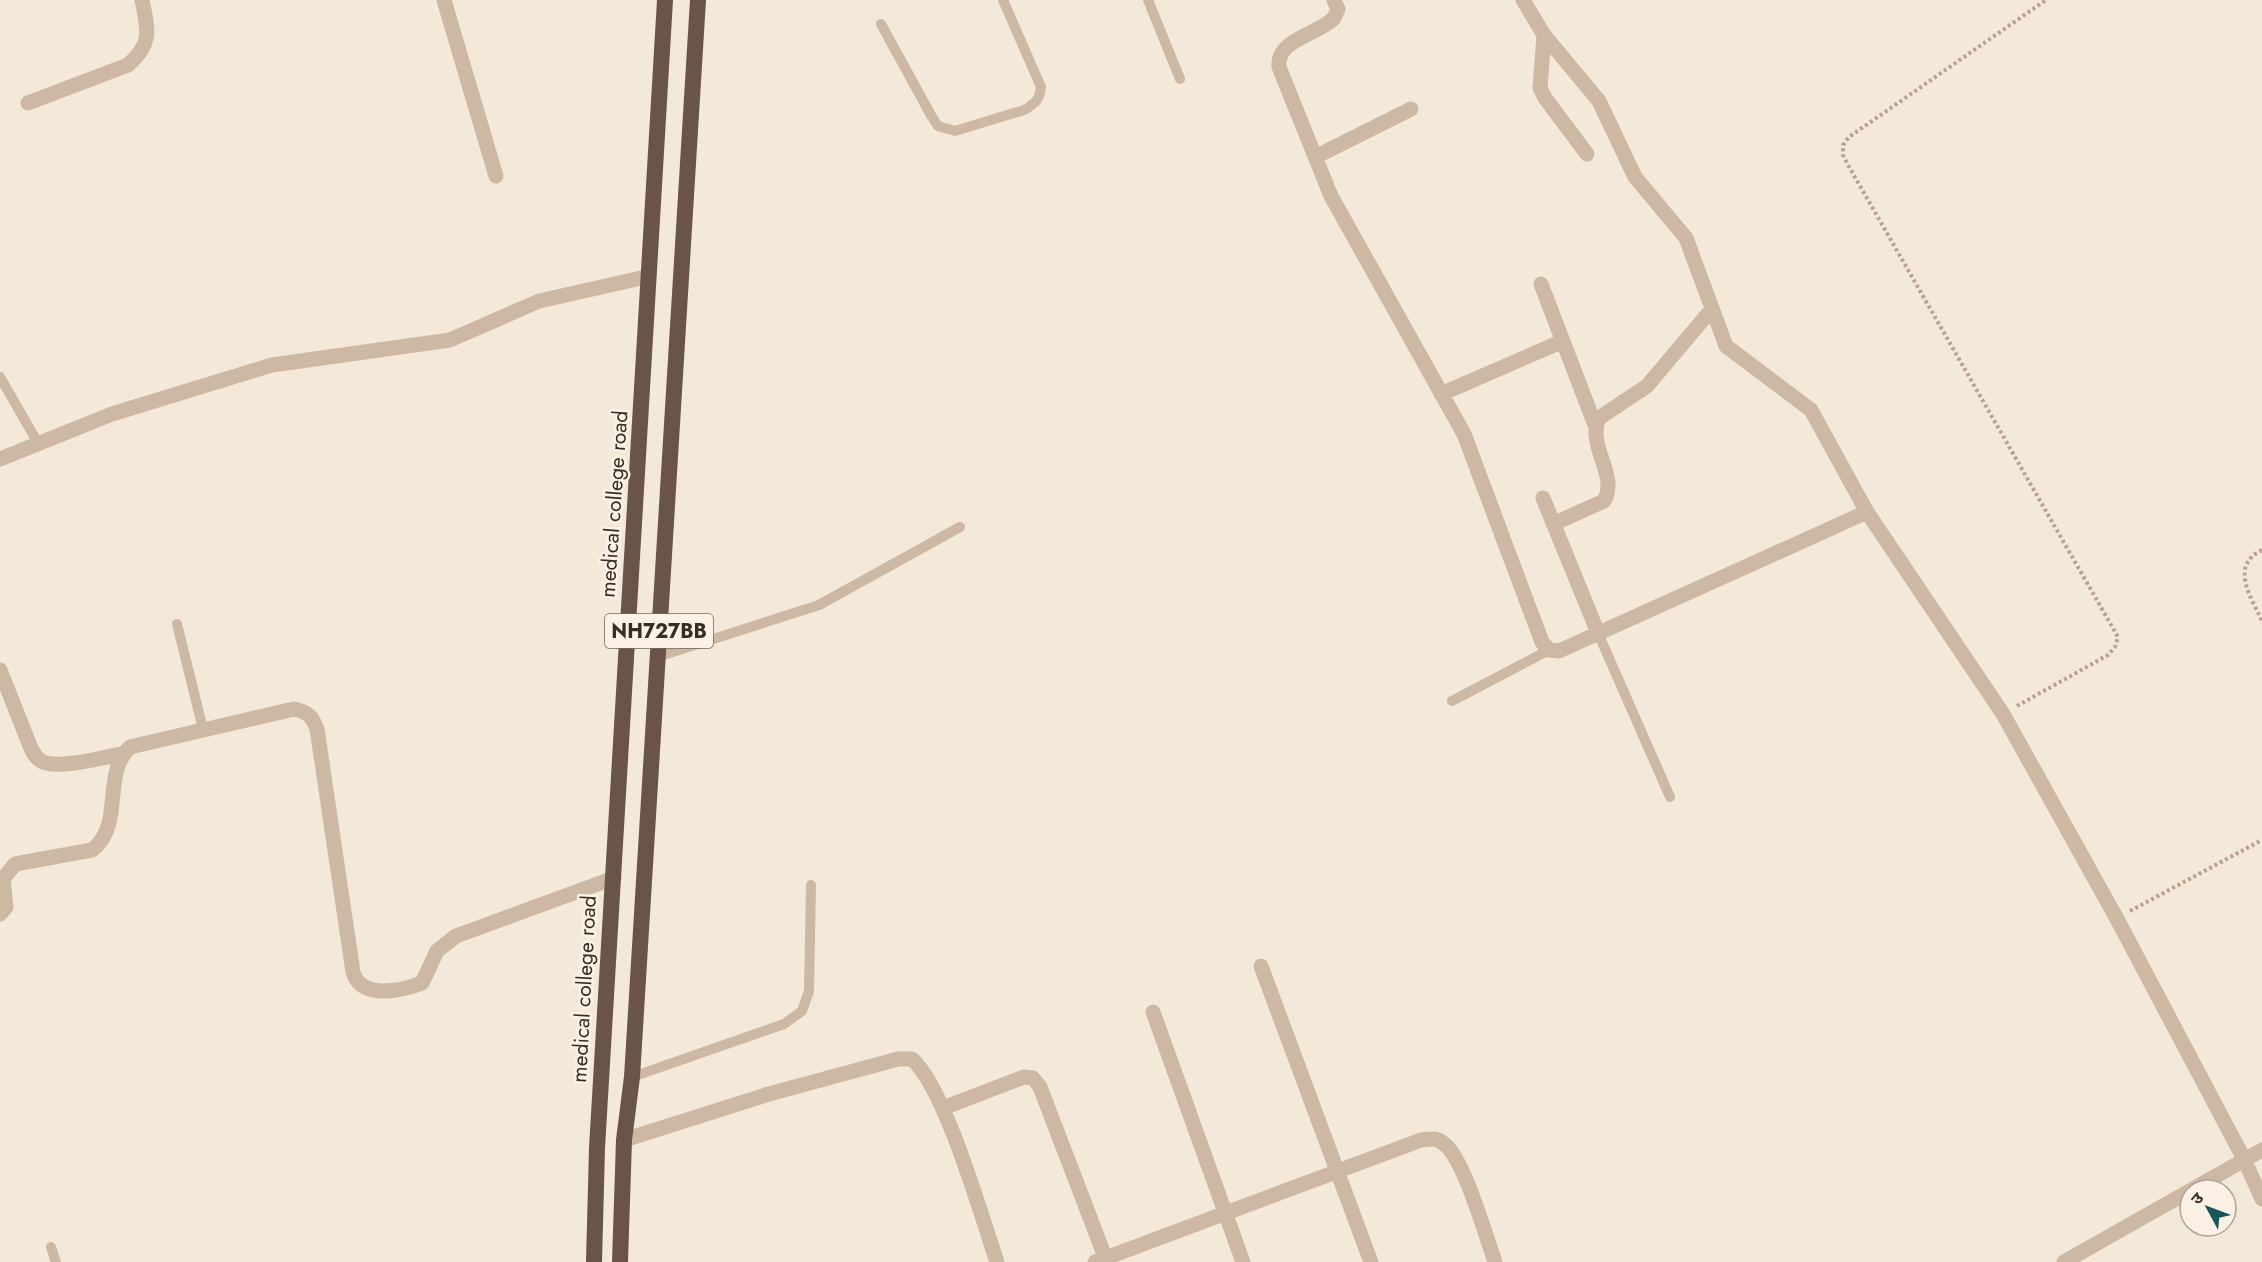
<svg xmlns="http://www.w3.org/2000/svg" width="2262" height="1262" font-family="Jost,'Noto Sans Devanagari',sans-serif">
<style>
.lines{fill:none;stroke-linecap:round;stroke-linejoin:round}
.path{stroke:#b9a18d;stroke-width:4;stroke-dasharray:3 3;stroke-linecap:butt}
.service{stroke:#cdb8a3;stroke-width:10}
.minor{stroke:#cdb8a3;stroke-width:15}
.trunk{stroke:#6a5449;stroke-width:16}
.labels{text-anchor:middle;stroke-width:5;stroke-linejoin:round;paint-order:stroke}
.shield{fill:#fbf2e5;stroke:#72675f;stroke-width:1.5}
.shield-label{font-size:20px;font-weight:bold;fill:#372c26}
.street-label{font-size:21px;fill:#372c26;stroke:#fbf2e5}
</style>
<rect width="100%" height="100%" fill="#f4e8d8"/>
<g class="lines">
<!-- path -->
<path class="path" d="M2262,550C2229,566 2251,597 2262,621
M2017,706L2108,655L2115,647L2118,637L1848,165L1843,155V145L1849,137L2046,0
M2130,911L2262,840"/>
<!-- service -->
<path class="service" d="M1148,0L1180,79
M881,24L932,117L938,126L955,131L1024,110C1035,104 1040,99 1041,87L1003,0
M0,377L38,443
M177,624L203,729
M1598,633L1670,797
M657,657L819,605L960,527
M1452,701L1549,650
M632,1077L784,1024L802,1011L809,991L811,885
M51,1247L56,1262"/>
<!-- minor -->
<path class="minor" d="M444,0L496,176
M1334,0L1338,9L1334,18C1318,35 1276,39 1279,67L1331,196L1464,434L1542,642L1549,650L1559,651L1867,512
M1523,0L1544,35L1540,88L1545,98L1587,154
M1544,35L1599,101L1635,177L1686,238L1726,346L1811,410L1867,512L2003,714L2117,919L2244,1159L2262,1199
M28,103L128,65C153,43 148,30 142,0
M1315,157L1411,109
M1541,284L1595,425
M1441,394L1563,341
M0,459L112,414L272,365L450,340L539,301L646,277
M1543,498L1598,633
M1553,524L1604,501C1619,475 1586,445 1599,418L1647,386L1712,309
M0,670L30,746C33,753 37,761 46,763C65,768 103,757 123,754
M0,914L6,907L3,879L15,864L92,850C125,825 101,774 130,747L294,709C308,712 312,716 317,729L353,972C361,1000 401,991 422,983L437,951L456,936L614,878
M1261,966L1371,1262
M1153,1012L1243,1262
M943,1108L1024,1077L1033,1078L1040,1087L1107,1262
M624,1140L769,1094L898,1059H912C945,1088 981,1215 997,1262
M1095,1262L1421,1140C1430,1139 1436,1137 1443,1143C1463,1155 1486,1237 1495,1262
M2064,1262L2262,1150"/>
<!-- trunk -->
<path class="trunk" d="M594,1262L597,1148L665,0
M620,1262L624,1140L632,1077L698,0"/>
</g>
<g class="labels">
<!-- shield labels -->
<rect class="shield" x="605" y="614" width="108" height="34" rx="4.5"/>
<g class="shield-label">
<text x="659" y="638">NH727BB</text>
</g>
<!-- street labels -->
<g class="street-label">
<text transform="translate(614 504) rotate(-86)" y="7">medical college road</text>
<text transform="translate(584 989) rotate(-87)" y="7">medical college road</text>
</g>
</g>
<!-- north arrow -->
<g transform="translate(2208 1208) rotate(311)"><circle r="28" fill="#fbf2e5" stroke="#ada399" stroke-width="1.5"/>
<path d="M0-4.5L10 22L0 15L-10 22Z" fill="#18565c"/>
<text y="-9" font-size="16" font-weight="bold" text-anchor="middle" fill="#372c26">उ</text>
</g>
</svg>
